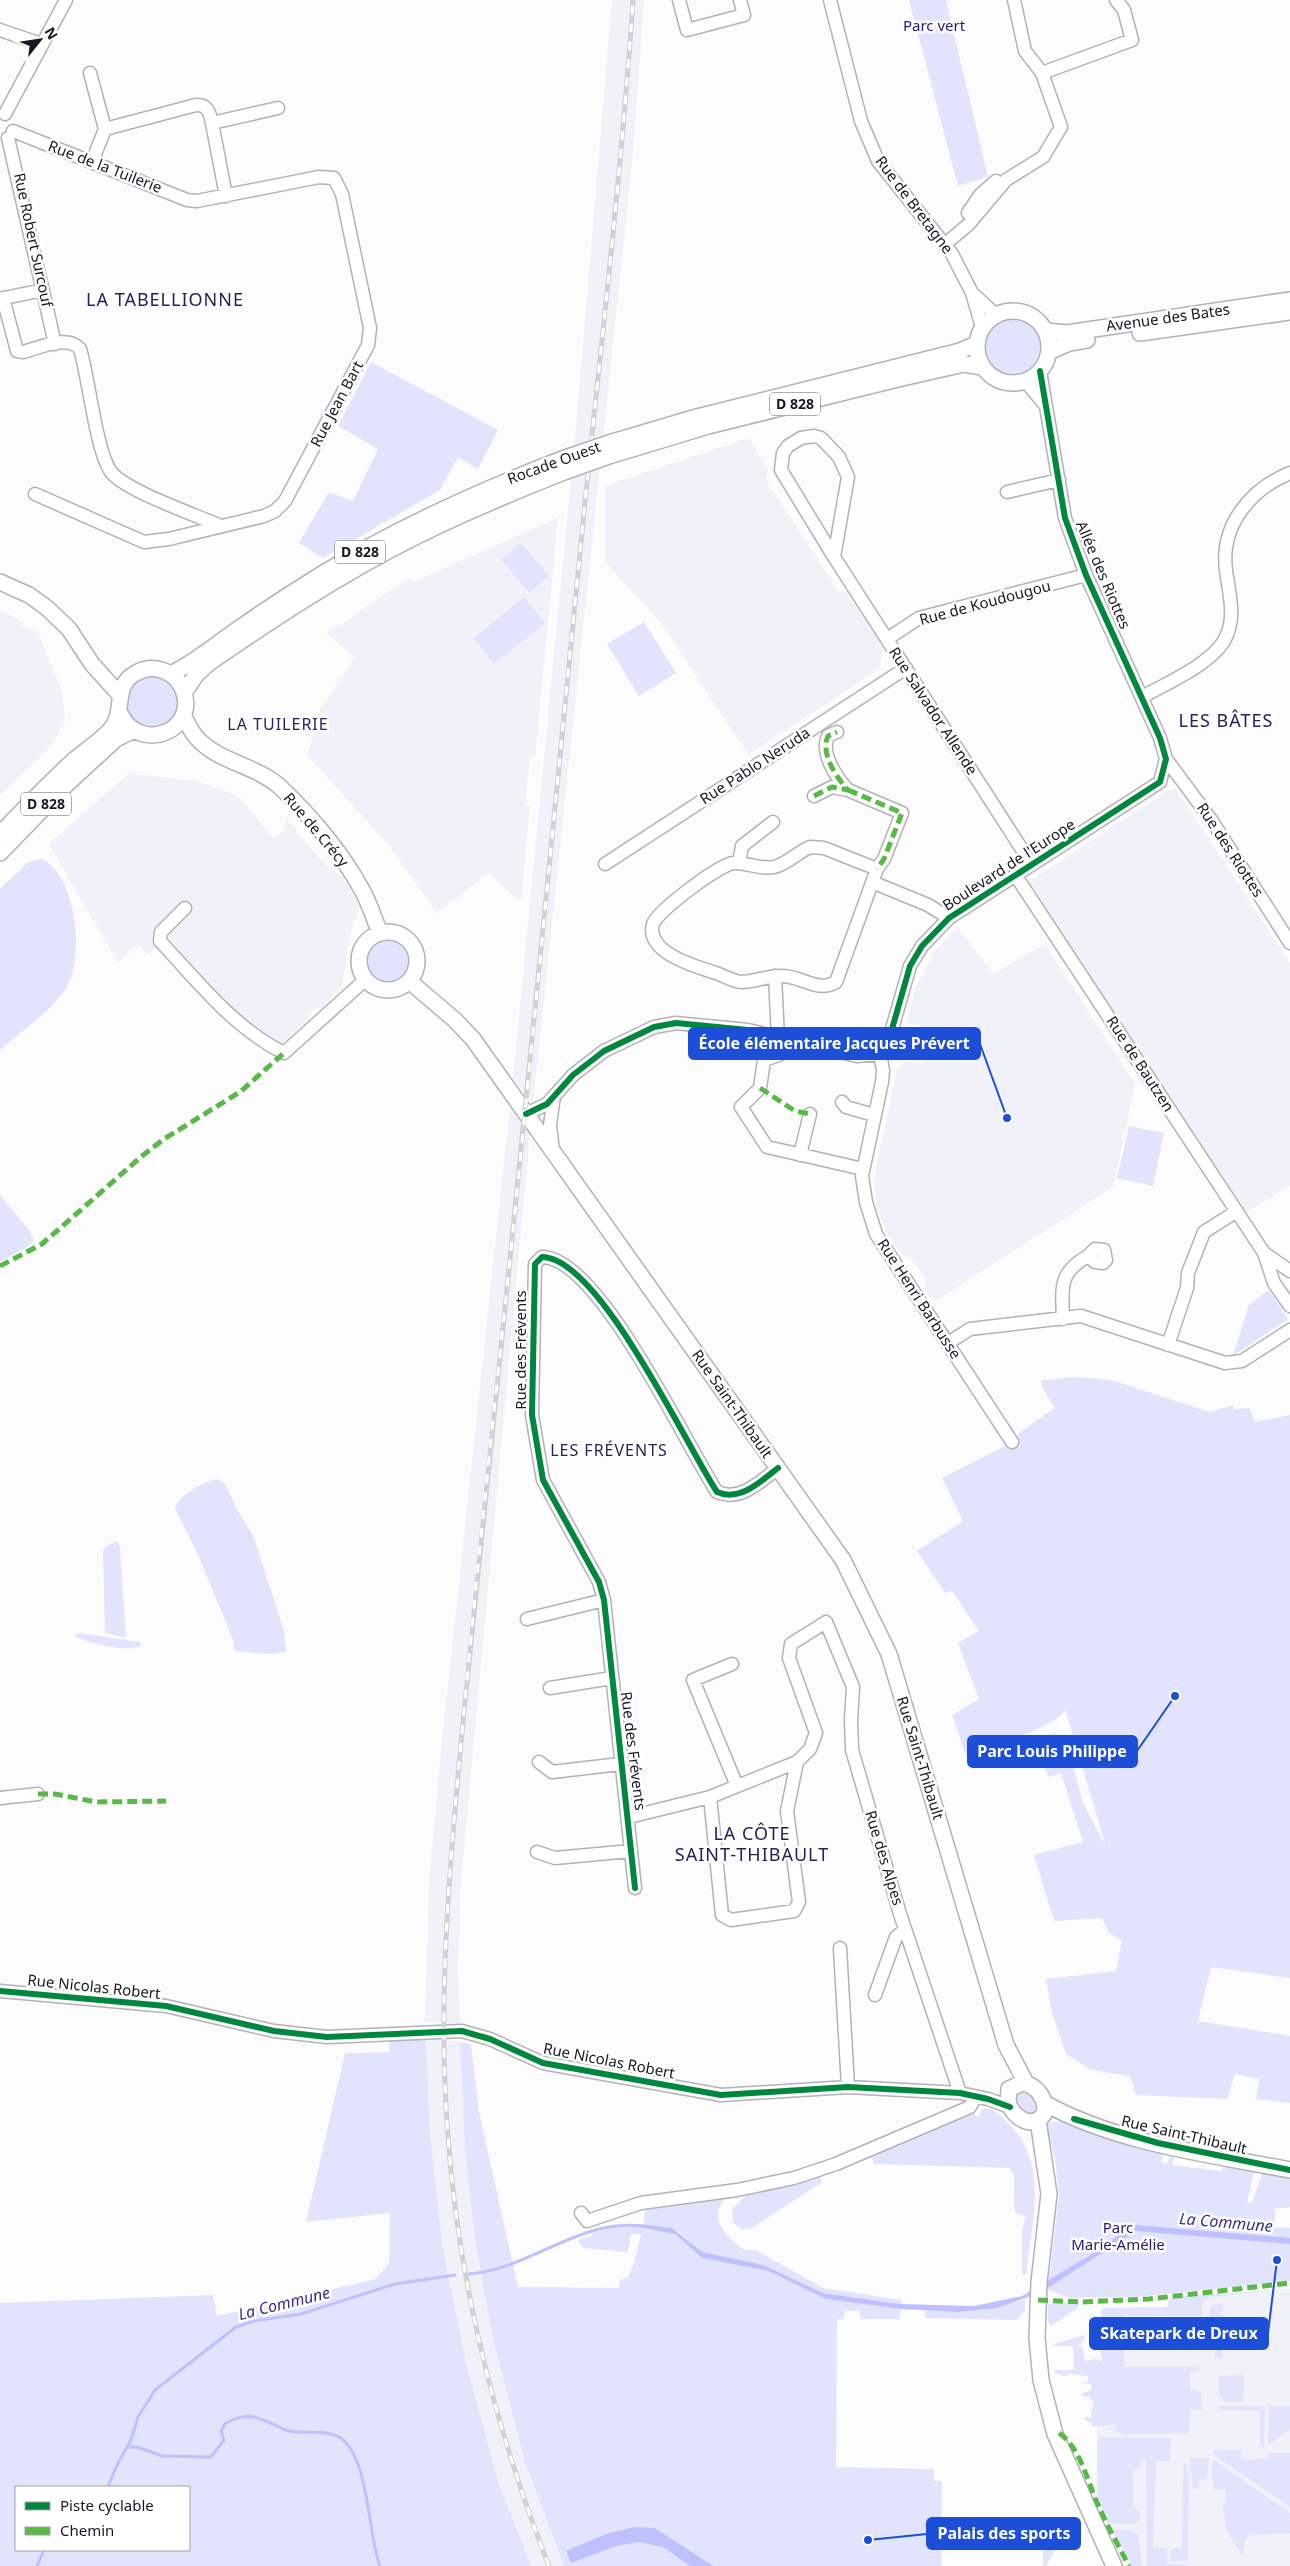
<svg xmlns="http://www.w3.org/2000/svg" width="1290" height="2566" font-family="'Noto Sans',sans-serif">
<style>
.built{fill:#f0f1f9}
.green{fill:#e2e4fd;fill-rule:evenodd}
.water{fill:#bfc1fe}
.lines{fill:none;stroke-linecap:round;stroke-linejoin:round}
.stream{stroke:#bfc1fe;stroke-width:3}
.minor-casing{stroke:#b2b2b7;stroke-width:15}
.major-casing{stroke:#b2b2b7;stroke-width:18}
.minor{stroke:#fff;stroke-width:12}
.major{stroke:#fff;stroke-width:15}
.rail-casing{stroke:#d2d2d2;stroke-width:5}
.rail{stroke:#fff;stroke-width:3;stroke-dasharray:9;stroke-linecap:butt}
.major-bridge-casing{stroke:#b2b2b7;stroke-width:18;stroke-linecap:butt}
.major-bridge{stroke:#fff;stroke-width:15}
.quiet{stroke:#58b947;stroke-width:5;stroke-dasharray:10 5;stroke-linecap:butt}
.cycleway-casing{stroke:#fff;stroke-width:9}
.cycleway{stroke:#00873e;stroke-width:6}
.labels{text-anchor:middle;stroke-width:5;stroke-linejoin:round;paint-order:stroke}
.shield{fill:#fff;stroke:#5d5d64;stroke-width:1}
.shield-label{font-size:14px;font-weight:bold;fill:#181822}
.park-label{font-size:15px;fill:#291678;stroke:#fff}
.street-label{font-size:15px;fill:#181822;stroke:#fff}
.neighbourhood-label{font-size:16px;letter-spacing:1px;fill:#25215b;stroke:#fff}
.water-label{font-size:16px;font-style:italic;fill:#372c8d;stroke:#fff}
.quarter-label{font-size:18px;letter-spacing:1px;fill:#25215b;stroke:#fff}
.leader{fill:none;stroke:#1d4ed8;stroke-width:2}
.callout-dot{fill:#1d4ed8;stroke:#fff;stroke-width:2}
.callout{fill:#1d4ed8;stroke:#1d4ed8;stroke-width:2}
.callout-label{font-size:16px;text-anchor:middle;font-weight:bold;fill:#fff}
</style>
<rect width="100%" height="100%" fill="#fcfcfc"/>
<!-- built -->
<path class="built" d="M612,0H644L633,153L533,1103L513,1078L575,438Z
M749,438L768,471L765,478L840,594L846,592L883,647L879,669L748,755L662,624L605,562V486Z
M558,518L535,758H530L525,805L530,806L521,901L518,900L488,873L437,913L387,843L307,755L321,714L319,712L354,658L327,633L329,630L341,625L385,594L410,579L416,581Z
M0,610L13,616L23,624L22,626L38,633L62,691L65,721L52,744L0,795Z
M132,771L133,774L197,781L235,795L243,801L273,839L284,831L287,817L300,836L327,867L343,877L360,907L352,927L342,985L322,1008H313L307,1020L283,1042L276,1045L261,1044L168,937L148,955L138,944L118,963L49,844Z
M1176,789L1290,963V1185L1244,1214L1028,882L1168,791Z
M957,927L993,974L1045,944L1135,1084L1113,1187L934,1302L925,1290V1278L912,1259L902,1254L887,1233L877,1208L874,1179L897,1070L906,1061L922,1065L924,1060L921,1025L907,1023L916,987L934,952Z
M510,1106L530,1133L461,1881L458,1968L460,2023L425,2022L429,1880L442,1742Z
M426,2039L460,2042L465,2151L475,2239L526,2465L564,2566H531L498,2481L466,2363L443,2250L430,2133Z
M1290,2289V2566H1132L1097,2498V2371H1112V2308L1167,2307L1170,2297Z"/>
<!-- green -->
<path class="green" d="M909,0H946L988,177L958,186Z
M984 346a28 28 0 1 1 56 0a28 28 0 1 1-56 0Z
M371,362L498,430L478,469L458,457L440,490L323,558L299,543L329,492L353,501L378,449L338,426Z
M521,543L549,576L529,593L501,559Z
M524,597L545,623L494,664L474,638Z
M644,622L676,673L639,696L607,644Z
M153,673C158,675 167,677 171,681C193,703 168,738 139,726C134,724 129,717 126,713L128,685Z
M43,859C78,880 86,962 63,993C47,1014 20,1032 0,1050V889L28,862Z
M366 960a22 22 0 1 1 44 0a22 22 0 1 1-44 0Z
M1129,1126L1164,1133L1153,1186L1117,1178Z
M0,1195L29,1230L34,1240L29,1246L0,1262Z
M1269,1290L1288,1319L1233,1356L1249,1304Z
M1074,1377L1112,1380L1209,1412L1233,1405L1234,1409L1250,1408L1255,1422L1290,1415V1978L1211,1967L1198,2021L1290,2036V2103L1256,2099L1259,2079L1235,2074L1227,2099L1136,2095L1130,2076L1091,2070L1066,2054L1052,2013L1046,1979L1116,1971L1122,1941L1109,1933L1102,1918L1054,1921L1034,1855L1083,1842L1061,1773L1048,1777L1037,1741L1052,1733L1062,1735L1066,1740L1083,1803L1106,1847L1065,1709C1056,1728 987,1748 966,1756L952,1715L979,1699L958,1643L979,1631L952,1591L945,1593L917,1551L963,1521L942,1478L1017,1440L1019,1433L1055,1408L1043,1389L1041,1381Z
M218,1479L225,1484L237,1510L253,1535L284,1631L286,1652L266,1654L235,1651L232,1637L199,1557L175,1508C176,1497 208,1479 218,1479Z
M117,1541L120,1547L126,1638L105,1633L103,1551L106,1546Z
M79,1633L140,1642L141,1645C134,1654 82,1643 74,1635Z
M426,2039L430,2133L443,2250L466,2363L498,2481L531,2566H0V2303L213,2295L217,2316L376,2279L389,2263L390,2213L306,2222L345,2053L389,2052V2042ZM16,2487H189V2550H16Z
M460,2042L471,2044L479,2112L518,2287L619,2288L620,2280L628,2277L634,2263L641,2234H631L628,2252L583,2248L578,2240L592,2236L594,2232L618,2227H639L670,2232L677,2236L702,2258L768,2271L826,2299L901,2309L900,2319H860V2311H844V2319H837L836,2467L934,2469V2481H942L941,2566H564L526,2465L494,2343L475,2239L465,2151Z
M1021,2092C1030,2093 1036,2099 1036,2108L1034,2113H1028L1020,2110L1015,2098L1016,2094Z
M985,2108C995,2109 1001,2116 1007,2122C1051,2164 1031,2223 1026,2275L1022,2274V2231L1026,2216L1018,2214L1014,2209V2174L1009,2168L874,2164L871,2156L957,2117L974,2113L975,2116H980L981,2111Z
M1060,2121L1164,2152L1161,2162L1167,2164L1171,2153L1175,2154L1172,2165L1222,2171L1224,2164L1255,2169L1247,2202L1252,2203L1263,2170L1290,2176V2207L1275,2209V2227L1290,2228V2281L1137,2297L1070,2298L1048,2290L1059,2194L1055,2159L1046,2125L1051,2122Z
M821,2175V2183L750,2229H741L733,2222L732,2209L749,2193L790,2185Z
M726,2198C706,2219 728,2237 744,2250H756L823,2288L901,2300V2304L823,2293L763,2265L702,2253L680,2233L644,2225L645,2210Z
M1290,2289L1209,2297L1202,2303V2316H1124V2367H1199L1198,2371L1190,2372V2389L1201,2392L1202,2410H1190L1189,2433L1127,2435L1108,2428H1115V2424L1092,2427V2423L1085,2420V2417H1092L1090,2410L1093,2409V2402L1089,2397L1082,2396V2393L1092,2390L1091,2384L1082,2383L1088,2381V2376L1067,2374V2376H1061V2374H1055V2370H1074L1073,2346H1054V2344L1084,2335L1085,2339L1076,2348L1082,2346L1085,2361L1094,2359L1102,2361L1098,2336H1096L1093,2326L1102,2314L1100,2313L1103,2308L1167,2307L1170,2297Z
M1025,2299V2311L1017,2320L926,2318L925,2309C960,2312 991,2312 1025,2299Z
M1069,2303H1078L1079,2307L1051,2326L1048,2321V2304Z
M1223,2303V2311H1220V2314L1223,2315V2324H1244V2349L1223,2348V2358H1215V2329L1208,2328L1211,2306Z
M1244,2375L1243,2402H1223V2397H1219V2376Z
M1219,2406H1265L1264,2449L1260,2444V2411L1219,2410Z
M1269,2406H1290V2430L1268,2445Z
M1100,2437L1171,2438L1170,2461H1156L1153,2548H1167V2564H1187L1188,2566H1147L1146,2460H1141V2469L1133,2470V2505L1140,2513L1139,2521L1133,2524L1108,2523L1097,2498V2441Z
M1213,2450H1241V2460L1268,2458V2453H1290V2507L1213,2454Z
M1189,2458H1209L1207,2479H1199V2488L1193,2489Z
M1213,2459L1290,2513V2533L1250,2535L1245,2540L1242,2556L1226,2529L1223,2505L1227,2499L1225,2489H1214L1212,2477Z
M1183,2464H1187V2473H1189L1188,2561H1170V2551H1173V2548H1182Z
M1112,2530H1131L1138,2535L1142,2566H1132Z
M1049,2531H1065L1046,2566H1043V2534H1049Z"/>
<!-- water -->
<path class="water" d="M639,2224L672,2228L702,2252L763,2265L823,2293L900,2304L974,2306L1022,2296L1102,2248L1127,2228L1136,2225L1290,2238V2244L1136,2231L1040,2293L997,2308L958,2312L901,2309L826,2299L768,2271L702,2258L675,2234L639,2227Z
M634,2527L655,2528L713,2566H690L663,2547L639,2542L616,2546L571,2563L566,2551L606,2534Z"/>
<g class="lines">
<!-- stream -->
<path class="stream" d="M469,2274C531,2269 577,2219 642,2226
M127,2447H137L162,2456L211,2457L224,2440L221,2431L225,2424C249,2408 264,2421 286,2430C303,2436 326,2427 342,2439C369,2460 368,2535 380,2566
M108,2487L116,2467L131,2440L138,2417L155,2390L236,2327L254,2321L301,2314L395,2284L455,2275
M37,2566L44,2550"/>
<defs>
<path id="minor" d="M679,0L687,30L744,15L740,0
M830,0L861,121L878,161L952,254L972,293L982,327
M0,30L41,44
M90,73L105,129L92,162
M1042,73L1132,40L1124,10L1116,0
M5,114L66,0
M212,123L226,196
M105,129L196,105C208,104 210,114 212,123L278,108
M13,131L187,200L197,201L319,177L334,178L342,194L370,328L368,345L285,501L275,511L264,516L169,539L144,542L35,494
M8,138L55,344
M968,213L980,195L996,181
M944,245L969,224L1006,180L1043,157L1061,127L1042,73L1025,51L1014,0
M972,293L996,315
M3,298L17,351L23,352C39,348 67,334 80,349C89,379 96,451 111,472C126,491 196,515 221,526
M0,299L43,290
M1025,381L1046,406
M1007,492L1059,480
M834,557L848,477L839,457L821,438L814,436L801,438L788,446L783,453L781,470L834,557L1032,865
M887,639L919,618L1086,575
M1142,697C1167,683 1209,665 1224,641C1237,618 1229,595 1226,570C1220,525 1251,489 1290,473
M1166,759L1212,821L1290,943
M848,790L902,813L884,859L877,869
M814,796L832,787L848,790C836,777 820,753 828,736L837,732
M810,847L824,848L877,869L836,982C817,993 802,976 782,976C769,975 755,982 741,982C733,981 724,976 716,973C697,967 645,953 653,924C657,911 719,865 733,863C747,862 760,870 774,867C787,864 798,852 810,847Z
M739,863L742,846L773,822
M605,864L906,668
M1016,876L1264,1253L1274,1283L1290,1306
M872,882L928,905L949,918
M185,908L161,932L160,941C198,982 234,1028 284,1053L366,979
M775,976L778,1038
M880,1054L883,1070L882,1082L862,1176L866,1202L876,1234L1012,1442
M779,1055L764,1060L760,1088L741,1107L767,1147L863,1169
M842,1102L846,1107L874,1115
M526,1114L547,1104L573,1075L604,1051L654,1027L676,1023L748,1030L857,1056L880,1054L887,1046L890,1036L910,966L922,946L949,918L1160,782L1166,759L1160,738L1086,575L1065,518L1040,371
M553,1151L550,1125L554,1096
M800,1155L810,1114
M1264,1253L1290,1271
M1063,1319C1062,1288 1058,1273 1088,1256L1095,1262L1103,1263L1106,1260L1104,1250L1095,1249L1088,1256
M948,1343L970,1329L1081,1316L1225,1363L1242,1361L1290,1330
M1168,1345L1187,1288L1188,1273L1204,1232L1237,1211
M527,1619L604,1600
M732,1664L693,1680L737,1786
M550,1688L612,1678
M539,1762L552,1772L620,1764
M710,1797L722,1915L731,1920L794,1911L799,1902L787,1811L797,1762
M0,1798L38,1794
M629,1817L710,1797L797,1762L810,1749L816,1733L789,1658L791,1644L826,1622L853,1687L851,1720L852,1750L900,1914L960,2093
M537,1852L555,1858L631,1851
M635,1888L604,1600L599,1582L543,1480L532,1415L535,1264L542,1257C599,1257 686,1445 717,1492C740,1502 760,1482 778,1468
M840,1948L848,2087
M0,1991L166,2006L274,2031L327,2037L462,2031L490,2039L543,2063L721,2095L848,2087L960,2093L988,2099L1010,2107
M875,1995L896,1937L905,1930
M581,2213L587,2221L641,2203L737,2190L794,2178L836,2164L970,2107L975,2097"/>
<path id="major" d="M977 347a36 36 0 1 1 72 0a36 36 0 1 1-72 0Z
M1045,331L1067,333L1290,300
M1140,333L1290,312
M1049,352L1069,343L1087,340
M609,443L697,417L960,351L976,344
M609,456L708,426L902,378L964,364L982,367
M0,582L29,595L47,608L69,629L92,664L119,694
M171,674C195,662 215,645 237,630C265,610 293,592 322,574C399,527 481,490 565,458
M184,693L196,675L209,663C273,619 338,576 407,541C458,515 511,493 564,472
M183,715C187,722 191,732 197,738C218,762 255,765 279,786C310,815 342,853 362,890C370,904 374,919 380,933
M0,834C24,809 48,784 73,761C86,750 100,741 111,729C126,711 112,686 136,673C153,663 176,671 183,690C199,731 139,755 120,713
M0,853L68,783L116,739L134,730
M359 961a29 29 0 1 1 58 0a29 29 0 1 1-58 0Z
M409,981L455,1020L473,1039L843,1560L889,1654L1006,2045L1026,2083
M1022,2083C1036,2084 1048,2100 1044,2114C1032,2131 1013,2117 1008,2102L1009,2089Z
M1044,2103C1119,2144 1208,2154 1290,2170
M1038,2120L1049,2194L1039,2282L1037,2338L1041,2380L1055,2434L1114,2566"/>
</defs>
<!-- minor casing -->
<use href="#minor" class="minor-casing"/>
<!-- major casing -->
<use href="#major" class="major-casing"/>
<!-- minor -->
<use href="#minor" class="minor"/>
<!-- major -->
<use href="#major" class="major"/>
<defs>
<path id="rail" d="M549,2566C495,2428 459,2285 448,2137C437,1998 450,1860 463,1722C477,1571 493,1420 509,1269C536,1010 560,751 586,492C603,328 622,164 633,0"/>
</defs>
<!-- rail casing -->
<use href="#rail" class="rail-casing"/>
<!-- rail -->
<use href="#rail" class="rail"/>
<defs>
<path id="major-bridge" d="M565,458L609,443
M564,472L609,456"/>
</defs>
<!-- major-bridge casing -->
<use href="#major-bridge" class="major-bridge-casing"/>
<!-- major-bridge -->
<use href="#major-bridge" class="major-bridge"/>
<!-- quiet -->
<path class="quiet" d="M848,790L902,813L884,859L877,869
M814,796L832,787L848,790C836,777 820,753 828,736L837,732
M760,1088L795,1111L810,1114
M0,1266L42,1244L142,1156L164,1139L240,1092L284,1053
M38,1794H55L96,1802L166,1801
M1038,2300L1082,2302L1149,2299L1290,2283
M1059,2433C1081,2448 1088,2484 1099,2507C1108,2527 1119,2547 1129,2566"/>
<defs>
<path id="cycleway" d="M526,1114L547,1104L573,1075L604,1051L654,1027L676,1023L748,1030L857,1056L880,1054L887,1046L890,1036L910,966L922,946L949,918L1160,782L1166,759L1160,738L1086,575L1065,518L1040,371
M635,1888L604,1600L599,1582L543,1480L532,1415L535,1264L542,1257C599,1257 686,1445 717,1492C740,1502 760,1482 778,1468
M0,1991L166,2006L274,2031L327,2037L462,2031L490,2039L543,2063L721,2095L848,2087L960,2093L988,2099L1010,2107
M1074,2119L1158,2143L1290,2170"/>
</defs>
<!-- cycleway casing -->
<use href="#cycleway" class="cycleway-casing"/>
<!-- cycleway -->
<use href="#cycleway" class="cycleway"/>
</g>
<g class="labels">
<!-- shield labels -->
<g class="shield">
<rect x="770" y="392.5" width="50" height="23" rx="4"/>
<rect x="335" y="540.5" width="50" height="23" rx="4"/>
<rect x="21" y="792.5" width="50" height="23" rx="4"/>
</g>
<g class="shield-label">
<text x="795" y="409">D 828</text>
<text x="360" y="557">D 828</text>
<text x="46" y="809">D 828</text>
</g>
<!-- park labels -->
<g class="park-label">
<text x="934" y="31">Parc vert</text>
<text x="1118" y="2233">Parc<tspan x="1118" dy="17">Marie-Amélie</tspan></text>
</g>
<!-- street labels -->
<g class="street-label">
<text transform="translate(105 167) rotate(21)" y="5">Rue de la Tuilerie</text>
<text transform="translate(914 205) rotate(53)" y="5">Rue de Bretagne</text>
<text transform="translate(33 240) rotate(78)" y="5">Rue Robert Surcouf</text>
<text transform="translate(1168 318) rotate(-8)" y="5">Avenue des Bates</text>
<text transform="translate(337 404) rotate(-62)" y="5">Rue Jean Bart</text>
<text transform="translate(554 463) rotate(-20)" y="5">Rocade Ouest</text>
<text transform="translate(1103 575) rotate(67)" y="5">Allée des Riottes</text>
<text transform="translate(985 603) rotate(-15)" y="5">Rue de Koudougou</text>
<text transform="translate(933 711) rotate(57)" y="5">Rue Salvador Allende</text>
<text transform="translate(755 766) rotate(-33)" y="5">Rue Pablo Neruda</text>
<text transform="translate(316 830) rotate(50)" y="5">Rue de Crécy</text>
<text transform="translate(1230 850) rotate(57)" y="5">Rue des Riottes</text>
<text transform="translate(1009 865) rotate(-33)" y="5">Boulevard de l'Europe</text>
<text transform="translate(1140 1064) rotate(57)" y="5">Rue de Bautzen</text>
<text transform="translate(919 1299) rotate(57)" y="5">Rue Henri Barbusse</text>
<text transform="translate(521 1350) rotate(-90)" y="5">Rue des Frévents</text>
<text transform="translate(732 1404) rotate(55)" y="5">Rue Saint-Thibault</text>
<text transform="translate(633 1751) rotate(83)" y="5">Rue des Frévents</text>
<text transform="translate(920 1758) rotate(73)" y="5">Rue Saint-Thibault</text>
<text transform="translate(884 1858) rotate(73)" y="5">Rue des Alpes</text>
<text transform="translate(94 1987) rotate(6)" y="5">Rue Nicolas Robert</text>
<text transform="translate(609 2061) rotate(11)" y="5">Rue Nicolas Robert</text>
<text transform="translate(1184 2135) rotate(13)" y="5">Rue Saint-Thibault</text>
</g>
<!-- neighbourhood labels -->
<g class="neighbourhood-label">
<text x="278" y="730">LA TUILERIE</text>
<text x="609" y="1456">LES FRÉVENTS</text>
</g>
<!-- water labels -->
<g class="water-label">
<text transform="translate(1226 2222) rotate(5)" y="6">La Commune</text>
<text transform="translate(284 2303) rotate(-14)" y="6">La Commune</text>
</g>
<!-- quarter labels -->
<g class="quarter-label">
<text x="165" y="306">LA TABELLIONNE</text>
<text x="1226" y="727">LES BÂTES</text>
<text x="752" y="1840">LA CÔTE<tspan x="752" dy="21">SAINT-THIBAULT</tspan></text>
</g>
</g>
<!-- callouts -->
<path class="leader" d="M1007 1118L980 1044M1175 1696L1137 1751M1277 2260L1268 2333M868 2540L927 2534"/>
<g class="callout-dot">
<circle cx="1007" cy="1118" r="5"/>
<circle cx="1175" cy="1696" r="5"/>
<circle cx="1277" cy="2260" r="5"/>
<circle cx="868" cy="2540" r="5"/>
</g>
<g class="callout">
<rect x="689" y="1028" width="291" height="31" rx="5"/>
<rect x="968" y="1736" width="169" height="31" rx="5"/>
<rect x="1090" y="2318" width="178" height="31" rx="5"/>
<rect x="927" y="2518" width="153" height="31" rx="5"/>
</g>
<g class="callout-label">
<text x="834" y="1049">École élémentaire Jacques Prévert</text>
<text x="1052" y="1757">Parc Louis Philippe</text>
<text x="1179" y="2339">Skatepark de Dreux</text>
<text x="1004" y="2539">Palais des sports</text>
</g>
<!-- legend -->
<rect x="15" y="2486" width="175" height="65" fill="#ffffff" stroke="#a3a3a7"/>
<rect x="25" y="2502" width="25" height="8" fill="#00873e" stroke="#a3a3a7"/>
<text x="60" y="2511" font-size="15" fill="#181822">Piste cyclable</text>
<rect x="25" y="2527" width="25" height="8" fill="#58b947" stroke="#a3a3a7"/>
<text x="60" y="2536" font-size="15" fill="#181822">Chemin</text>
<!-- north arrow -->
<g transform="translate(40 40) rotate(60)" stroke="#ffffff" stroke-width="4" paint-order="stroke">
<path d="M0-4L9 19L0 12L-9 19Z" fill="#181822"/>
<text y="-8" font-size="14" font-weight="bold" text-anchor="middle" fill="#181822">N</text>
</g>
</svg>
